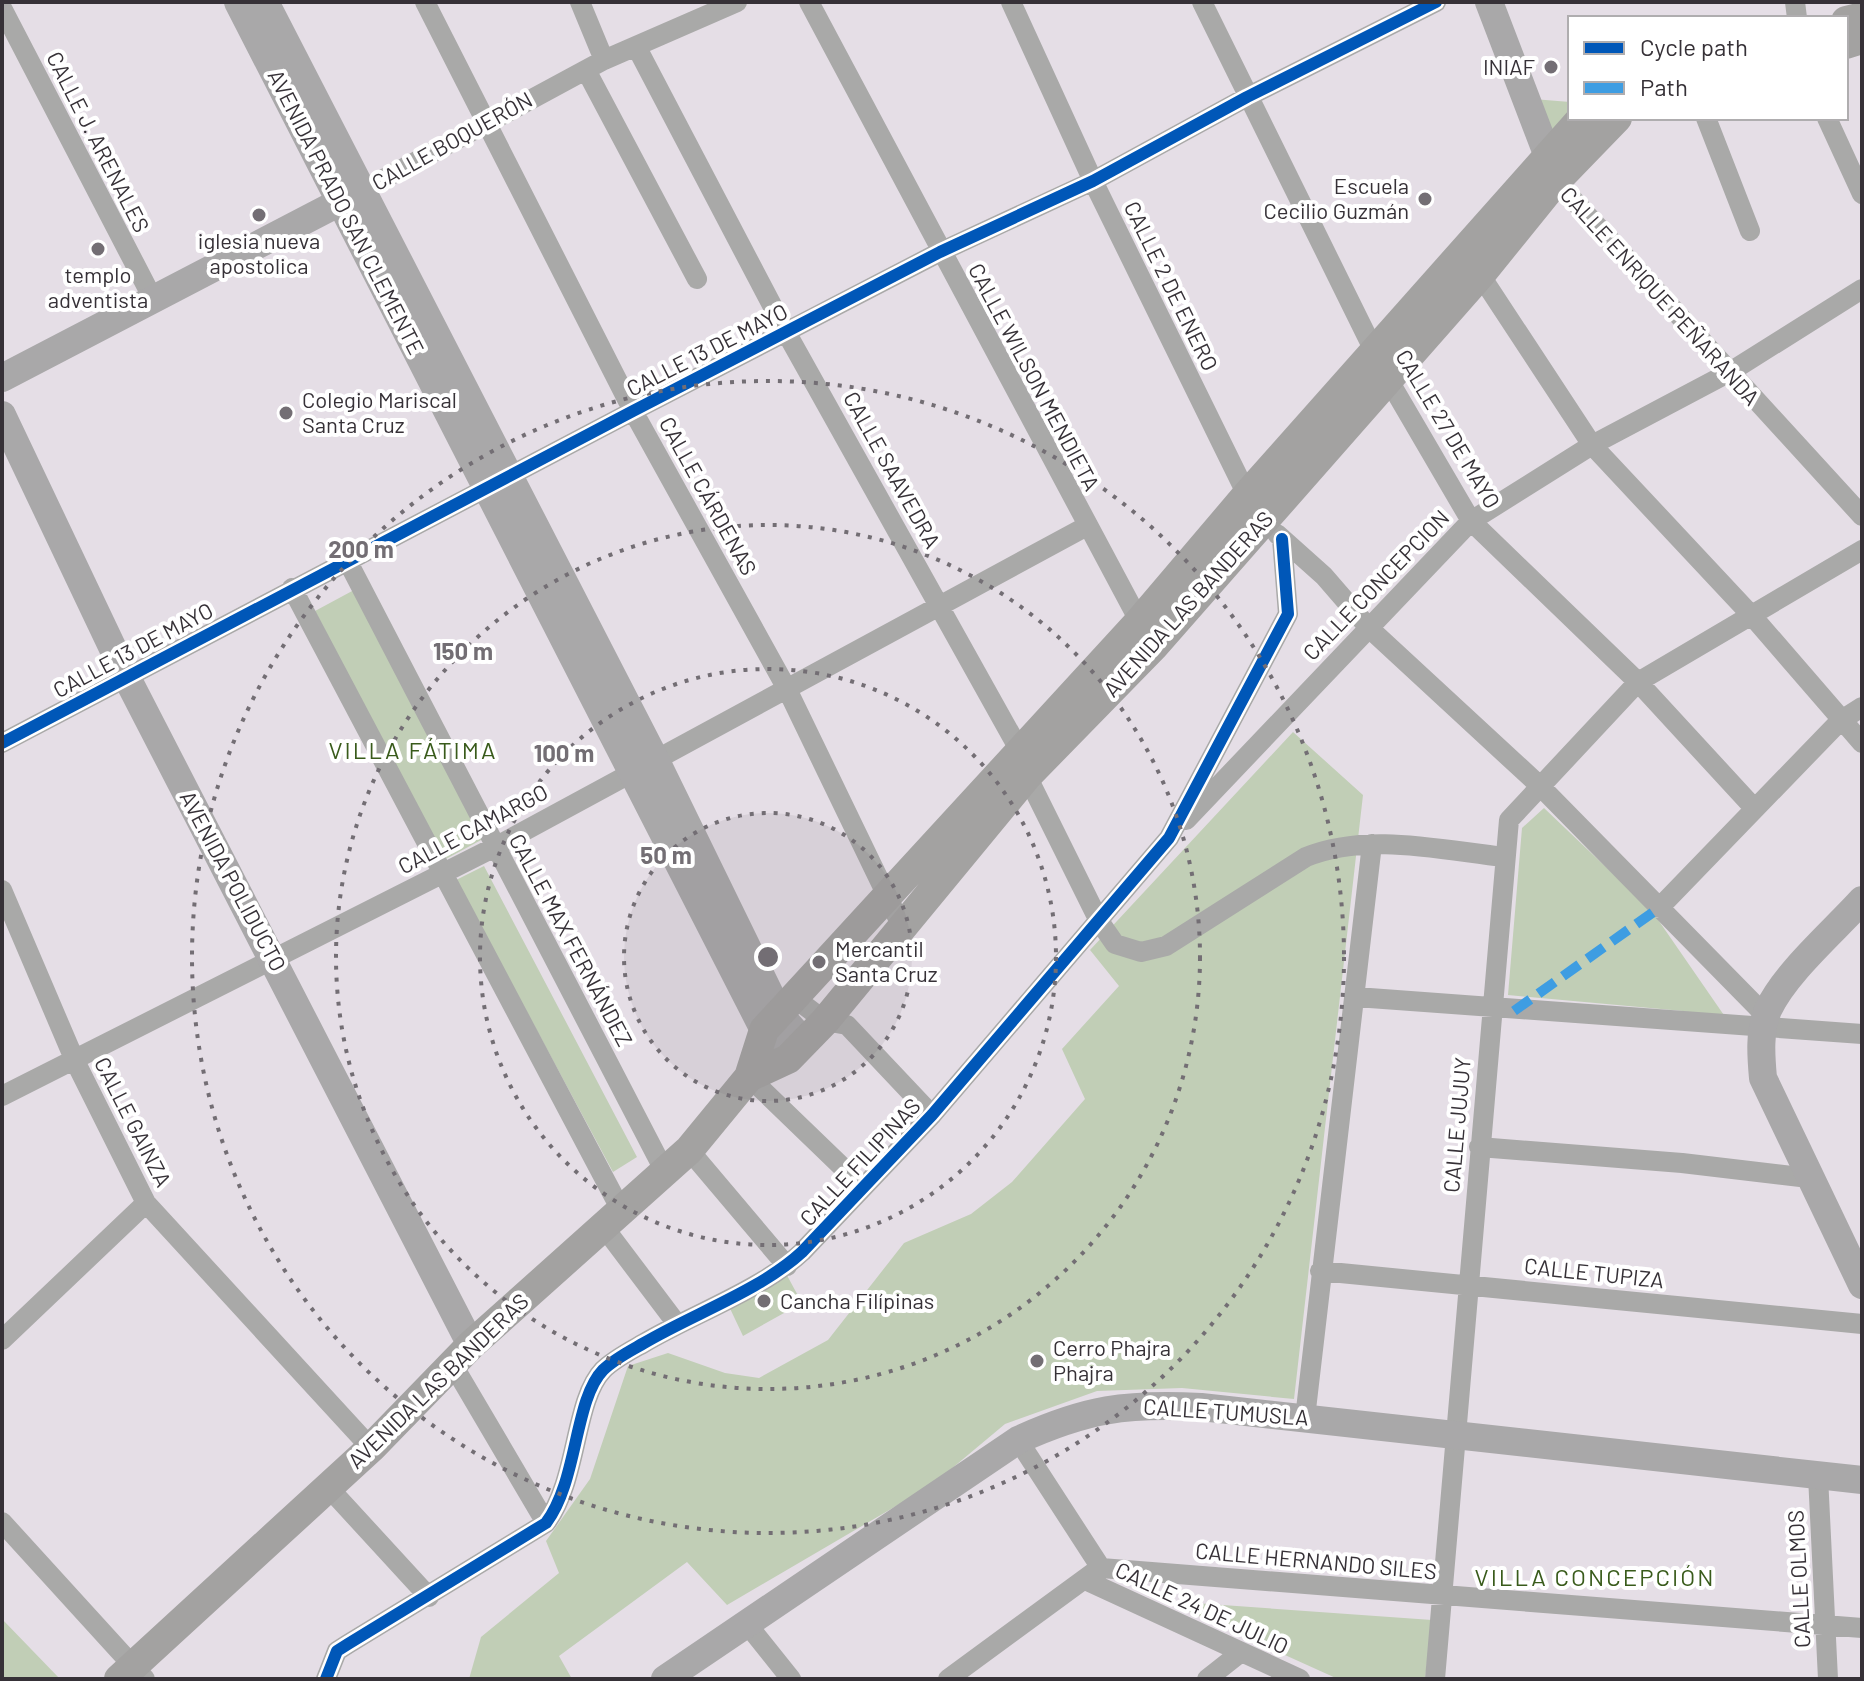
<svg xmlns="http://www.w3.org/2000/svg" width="1864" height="1681" font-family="Barlow,sans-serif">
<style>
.green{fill:#c1ceb6}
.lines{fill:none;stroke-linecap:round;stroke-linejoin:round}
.street{stroke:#a9a9a8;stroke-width:20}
.secondary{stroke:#a9a8a9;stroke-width:28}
.primary{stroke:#a3a2a1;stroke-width:30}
.quiet{stroke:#3e9de2;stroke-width:10;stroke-dasharray:20 10;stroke-linecap:butt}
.cycleway-casing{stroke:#fff;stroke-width:17}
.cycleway{stroke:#0057b8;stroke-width:12}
.ring{fill:none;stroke:#736e74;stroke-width:4;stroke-dasharray:4 8}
.poi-dot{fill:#736e74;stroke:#fff;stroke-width:3}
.labels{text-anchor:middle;stroke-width:8;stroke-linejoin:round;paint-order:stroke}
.poi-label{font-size:22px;fill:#363137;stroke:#fff;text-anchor:start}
.street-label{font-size:22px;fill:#363137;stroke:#fff}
.neighbourhood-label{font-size:24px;letter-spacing:2px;fill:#395b1b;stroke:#fff}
.centre{fill:#736e74;stroke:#fff;stroke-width:4}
.ring-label{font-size:24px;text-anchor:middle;font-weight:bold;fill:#736e74;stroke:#fff;stroke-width:8;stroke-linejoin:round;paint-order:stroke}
</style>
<rect width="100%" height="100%" fill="#e5dee6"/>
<!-- green -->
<path class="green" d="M1533,99L1570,102V113L1552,132Z
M354,590L483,839L444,860L315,611Z
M1293,732L1363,795L1294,1399L1182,1388L1097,1391L1005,1424L932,1485L727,1605L687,1562L559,1656L572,1679H469L481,1637L559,1573L546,1541L590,1479L628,1366L668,1353L725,1373L759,1378L828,1340L904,1243L971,1214L1012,1182L1085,1099L1062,1049L1119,986L1090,950Z
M1544,808L1652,911L1728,1021L1683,1011L1508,995L1522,828Z
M484,866L637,1157L613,1172L456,880Z
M783,1268L802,1303L743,1336L726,1300Z
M1166,1601L1432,1620L1425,1679H1338Z
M2,1619L60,1679H2Z"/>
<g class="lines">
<!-- street -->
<path class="street" d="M425,2L633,411L787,689L903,929
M580,2L604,60
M809,2L1144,630
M1011,2L1093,181L1251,503
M1202,2L1388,379L1471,521L1638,682L1754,808
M1795,2L1797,18
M2,8L152,297
M636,46L786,332L1020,751L1027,776L1099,921L1115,944L1141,952L1166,946L1306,857C1367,832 1441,850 1504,857
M586,70L697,279
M1706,118L1750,231
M1827,118L1862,194
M1556,181L1862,516
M352,196L604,60L737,2
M1475,267L1592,445L1753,617L1862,743
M1277,534L1324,576L1369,628L1539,785L1766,1016
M347,560L665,1172
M292,588L621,1210
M2,743L633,411L940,252L1093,181L1247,97L1436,2
M1186,820L1471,521L1592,445L1730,372L1862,289
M2,890L75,1061L146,1203L371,1448
M1659,908L1840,721L1862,707
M1356,997L1862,1034
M796,999L825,1021L847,1025L932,1115
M749,1077L863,1187
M2,1096L495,847L1087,526
M1479,1147L1682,1163L1809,1178
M689,1150L787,1266
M603,1226L677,1324
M1320,1271L1862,1324
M2,1340L146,1203
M453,1365L546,1523
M1305,1418L1372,844
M1018,1440L1101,1568
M1818,1476L1828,1679
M328,1487L429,1597
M2,1522L145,1679
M1101,1568L1862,1628
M1085,1580L1300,1679
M747,1624L791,1679
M326,1679L337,1651L348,1644L546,1523C578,1481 574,1400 603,1370C614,1359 630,1351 644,1343C693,1314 761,1290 802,1252L932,1115L1169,838L1288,614L1282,539
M948,1679L1094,1572
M1207,1679L1240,1653
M1435,1679L1509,820L1638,682L1862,550"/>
<!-- secondary -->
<path class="secondary" d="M238,2L764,1030L788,1059
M265,2L656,761L780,1015L804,1042
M1489,2L1554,172
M2,378L342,201
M2,415L126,676L471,1345
M1862,900C1834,931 1785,973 1768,1010C1759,1031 1761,1056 1763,1078L1862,1285
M665,1679L1018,1440C1086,1409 1126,1403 1201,1407L1862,1480"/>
<!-- primary -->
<path class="primary" d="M1846,21L1862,17
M1846,44L1862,39
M749,1077L788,1059L825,1021L1027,776L1153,647L1480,275L1556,181L1617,118
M119,1679L371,1448L471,1345L689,1150L749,1077L764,1030L1139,622L1246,496L1582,118"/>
<!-- quiet -->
<path class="quiet" d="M1514,1011L1659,908"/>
<defs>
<path id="cycleway" d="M2,743L633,411L940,252L1093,181L1247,97L1436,2
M326,1679L337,1651L348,1644L546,1523C578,1481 574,1400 603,1370C614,1359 630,1351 644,1343C693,1314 761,1290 802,1252L932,1115L1169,838L1288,614L1282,539"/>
</defs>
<!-- cycleway casing -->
<use href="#cycleway" class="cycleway-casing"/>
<!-- cycleway -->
<use href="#cycleway" class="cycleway"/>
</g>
<!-- distance rings -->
<circle cx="768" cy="957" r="144" fill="#736e74" fill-opacity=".12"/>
<g class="ring">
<circle cx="768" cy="957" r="144"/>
<circle cx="768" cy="957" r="288"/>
<circle cx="768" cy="957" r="432"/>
<circle cx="768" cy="957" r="576"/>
</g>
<!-- markers -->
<g class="poi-dot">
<circle cx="1551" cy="67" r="8"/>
<circle cx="1425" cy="199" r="8"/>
<circle cx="259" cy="215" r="8"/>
<circle cx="98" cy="249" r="8"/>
<circle cx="286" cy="413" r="8"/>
<circle cx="819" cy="962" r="8"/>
<circle cx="764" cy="1301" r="8"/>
<circle cx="1037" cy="1361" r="8"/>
</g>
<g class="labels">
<!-- poi labels -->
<g class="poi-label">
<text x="1535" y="75" text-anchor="end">INIAF</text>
<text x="1409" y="194" text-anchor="end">Escuela<tspan x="1409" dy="25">Cecilio Guzmán</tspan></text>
<text x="259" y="249" text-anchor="middle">iglesia nueva<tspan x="259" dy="25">apostolica</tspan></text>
<text x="98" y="283" text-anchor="middle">templo<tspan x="98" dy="25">adventista</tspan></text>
<text x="302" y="408">Colegio Mariscal<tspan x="302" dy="25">Santa Cruz</tspan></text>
<text x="835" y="957">Mercantil<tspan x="835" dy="25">Santa Cruz</tspan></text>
<text x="780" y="1309">Cancha Filípinas</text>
<text x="1053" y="1356">Cerro Phajra<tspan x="1053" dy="25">Phajra</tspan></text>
</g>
<!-- street labels -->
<g class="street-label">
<text transform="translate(452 141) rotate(-29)" y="8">CALLE BOQUERÓN</text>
<text transform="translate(98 142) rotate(63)" y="8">CALLE J. ARENALES</text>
<text transform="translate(346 212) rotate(63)" y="8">AVENIDA PRADO SAN CLEMENTE</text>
<text transform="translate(1171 286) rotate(64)" y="8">CALLE 2 DE ENERO</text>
<text transform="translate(1660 296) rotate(48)" y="8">CALLE ENRIQUE PEÑARANDA</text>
<text transform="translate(707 350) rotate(-27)" y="8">CALLE 13 DE MAYO</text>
<text transform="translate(1034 377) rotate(62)" y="8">CALLE WILSON MENDIETA</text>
<text transform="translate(1448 429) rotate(59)" y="8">CALLE 27 DE MAYO</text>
<text transform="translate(892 470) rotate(61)" y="8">CALLE SAAVEDRA</text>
<text transform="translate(708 496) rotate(61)" y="8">CALLE CÁRDENAS</text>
<text transform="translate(1376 585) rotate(-46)" y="8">CALLE CONCEPCION</text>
<text transform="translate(1188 604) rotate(-48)" y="8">AVENIDA LAS BANDERAS</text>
<text transform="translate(133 650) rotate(-28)" y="8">CALLE 13 DE MAYO</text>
<text transform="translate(473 829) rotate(-28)" y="8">CALLE CAMARGO</text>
<text transform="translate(233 881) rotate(62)" y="8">AVENIDA POLIDUCTO</text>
<text transform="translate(571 940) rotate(62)" y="8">CALLE MAX FERNÁNDEZ</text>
<text transform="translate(133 1122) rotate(63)" y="8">CALLE GAINZA</text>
<text transform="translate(1457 1125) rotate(-85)" y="8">CALLE JUJUY</text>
<text transform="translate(860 1162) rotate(-47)" y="8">CALLE FILIPINAS</text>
<text transform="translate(1594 1273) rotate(6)" y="8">CALLE TUPIZA</text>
<text transform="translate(438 1381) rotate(-44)" y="8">AVENIDA LAS BANDERAS</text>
<text transform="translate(1226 1412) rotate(4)" y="8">CALLE TUMUSLA</text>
<text transform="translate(1316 1561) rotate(5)" y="8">CALLE HERNANDO SILES</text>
<text transform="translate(1799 1579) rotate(-93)" y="8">CALLE OLMOS</text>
<text transform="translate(1202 1608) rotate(25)" y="8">CALLE 24 DE JULIO</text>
</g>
<!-- neighbourhood labels -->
<g class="neighbourhood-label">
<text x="413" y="759">VILLA FÁTIMA</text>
<text x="1595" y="1586">VILLA CONCEPCIÓN</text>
</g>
</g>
<circle cx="768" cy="957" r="12" class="centre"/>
<g class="ring-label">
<text x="361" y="558">200 m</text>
<text x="463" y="660">150 m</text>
<text x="564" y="762">100 m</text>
<text x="666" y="864">50 m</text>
</g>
<!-- border -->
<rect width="1864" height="1681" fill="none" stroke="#363137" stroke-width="8"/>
<!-- legend -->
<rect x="1568" y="16" width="280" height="104" fill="#ffffff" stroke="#afadaf" stroke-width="2"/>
<rect x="1584" y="42" width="40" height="12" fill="#0057b8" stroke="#afadaf" stroke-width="2"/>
<text x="1640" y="56" font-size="24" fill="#363137">Cycle path</text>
<rect x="1584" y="82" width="40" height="12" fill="#3e9de2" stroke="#afadaf" stroke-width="2"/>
<text x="1640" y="96" font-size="24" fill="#363137">Path</text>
</svg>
